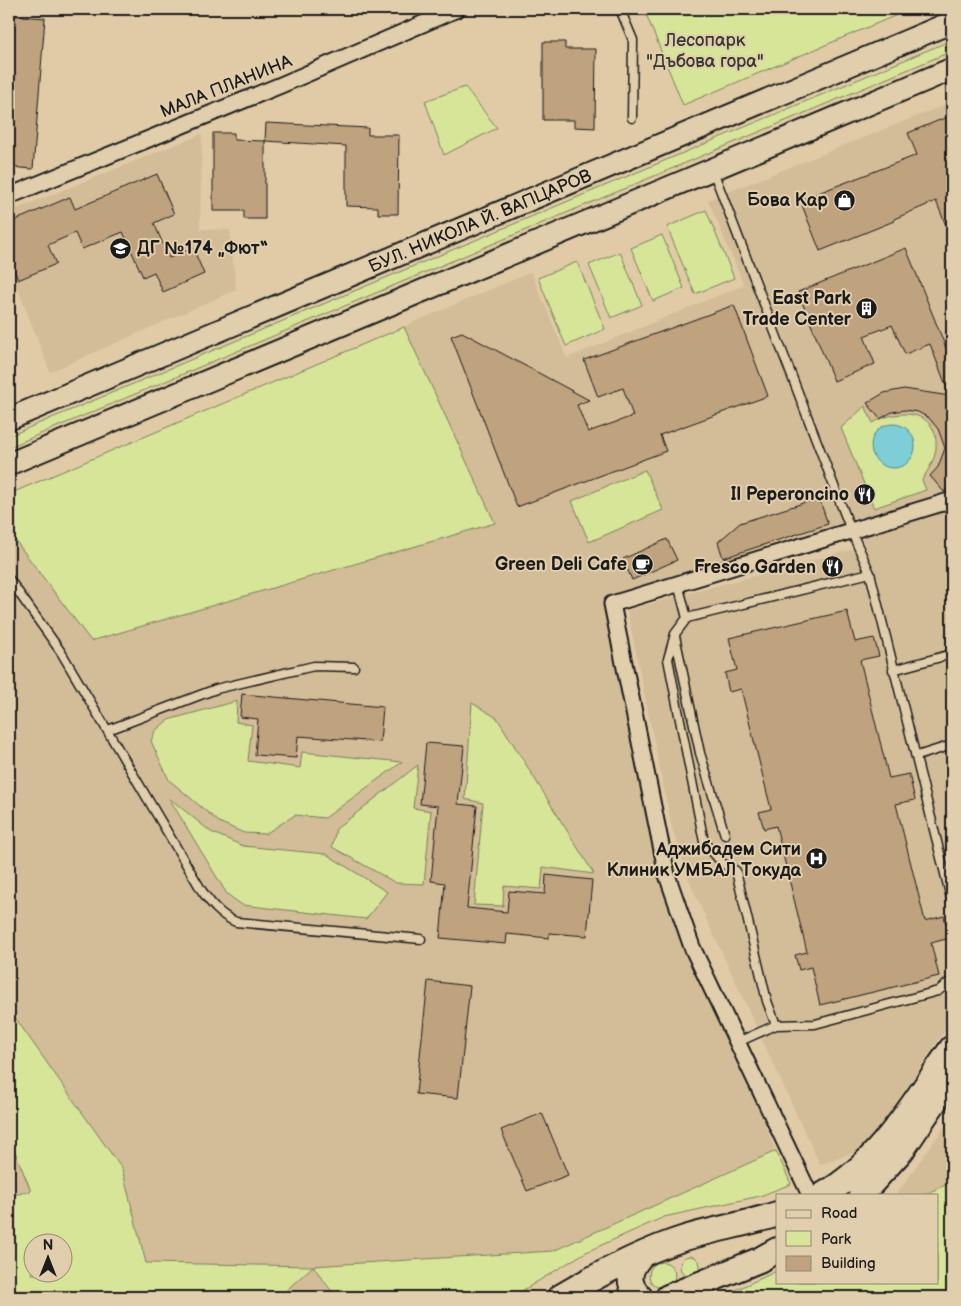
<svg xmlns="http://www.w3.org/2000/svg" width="961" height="1306" font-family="'Balsamiq Sans',sans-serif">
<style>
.built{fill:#d3bc98;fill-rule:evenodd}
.green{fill:#d6e598;stroke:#79805a;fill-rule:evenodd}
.water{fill:#7dced6;stroke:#56878c}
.building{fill:#bfa27e;stroke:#1c1c1c}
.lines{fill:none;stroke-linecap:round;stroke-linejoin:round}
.service-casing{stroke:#1c1c1c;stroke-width:11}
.minor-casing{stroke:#1c1c1c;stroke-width:19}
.secondary-casing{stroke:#1c1c1c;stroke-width:25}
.primary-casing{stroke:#1c1c1c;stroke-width:28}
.service{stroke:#e0ceac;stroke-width:8}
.minor{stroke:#e0ceac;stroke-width:15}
.secondary{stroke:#e0ceac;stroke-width:21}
.primary{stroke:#e0ceac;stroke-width:24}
.labels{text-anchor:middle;stroke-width:4;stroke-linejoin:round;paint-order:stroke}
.park-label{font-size:18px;fill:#383a2f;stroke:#e0ceac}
.street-label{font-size:18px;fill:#1c1c1c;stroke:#e0ceac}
.poi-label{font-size:18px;font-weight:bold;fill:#1c1c1c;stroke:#e0ceac;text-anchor:end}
</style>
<rect width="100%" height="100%" fill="#e1cba7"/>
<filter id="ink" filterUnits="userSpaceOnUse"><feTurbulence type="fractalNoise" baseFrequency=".02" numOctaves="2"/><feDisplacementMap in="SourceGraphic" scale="10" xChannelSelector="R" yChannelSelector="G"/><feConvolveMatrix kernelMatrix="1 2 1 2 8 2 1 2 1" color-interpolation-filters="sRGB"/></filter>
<g filter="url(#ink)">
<!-- built -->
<path class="built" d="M952,102V1020L866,1148L820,1165L693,890L672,828L627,610L865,546L857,521L609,597L669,891L698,967L776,1151L553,1251L313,1266L336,1297H279L312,1266L102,1262L9,1297V495L531,272L567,358L744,285L708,200ZM32,1244H62V1274H32Z
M202,134L200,229L230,230L236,290L50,372L9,266V212Z
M952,1116V1182L923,1195H896Z"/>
<!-- green -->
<path class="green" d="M644,9H911L683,105Z
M952,40V51L9,447V436Z
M465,87L497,128L444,155L425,101Z
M706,210L734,278L695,294L667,227Z
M662,235L684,288L653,301L631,248Z
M620,252L642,305L611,318L589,265Z
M577,262L605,329L566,346L538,278Z
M404,327L495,523L91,641L9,532V494Z
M865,406L873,423C898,408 939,409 936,448C935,460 928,470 922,480L926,490L874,508L841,428Z
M645,470L663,510L589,542L572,501Z
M237,701L236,722L252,725L248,761L300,768L302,752L402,762L325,818L295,815L265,834L244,833L219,822L169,780L151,741L155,731L168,720Z
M472,703L497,718L594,874L543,867L541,889L504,886L503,906L474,905L483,803L465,799Z
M418,765L413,808L431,811L424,884L396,883L332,847L336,829Z
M169,798L211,832L243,846L326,854L387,892L366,919L242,905L227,894Z
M9,1009L122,1169L146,1263L313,1266L553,1251L776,1151L791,1184L760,1196L664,1217L586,1252L512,1297H336L313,1266L279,1297H9V1196L31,1191L15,1152L9,1150ZM32,1244H62V1274H32Z
M952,1182V1297H720L777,1271V1282H937V1195H923Z
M680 1266a10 10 0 1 1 20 0a10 10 0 1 1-20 0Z
M649 1275a13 13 0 1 1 26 0a13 13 0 1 1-26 0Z"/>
<!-- water -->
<path class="water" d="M871 446a22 22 0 1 1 44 0a22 22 0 1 1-44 0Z"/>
<!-- building -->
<path class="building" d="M9,15L45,18L33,169L9,167Z
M543,42H565V49H596L595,128L574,127V120H543Z
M952,115V240L936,201L894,219V221L820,251L800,200L917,155L908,133Z
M266,123L368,128V135H399L398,214H378V207L346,206V146L265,141Z
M213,133H234V140L265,141V219H244V211H213Z
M157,174L174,214L154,223L169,258L193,248L204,274L163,292L154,272L143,277L123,232L82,249L75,233L48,245L56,264L18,280L9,258V223L70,197L75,209Z
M906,248L952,363V482L944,492L930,476L938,467L945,448L938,429L929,418L918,412L905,410L892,412L880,419L867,403L884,393L904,389L950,396L930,344L905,354L892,325L864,336L875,364L834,381L798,292Z
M734,305L768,396L660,435L666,451L517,507L451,336L462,332L589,400L577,405L588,432L633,416L623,388L598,397L584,360Z
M819,498L828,524L723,558L718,542L740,523Z
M667,539L677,560L632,580L623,559Z
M847,611L855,642L874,638L879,656L860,660L889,778L909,774L915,800L896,804L925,921L944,916L950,938L931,943L939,976L820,1005L811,967L799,970L795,955L807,952L776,826L764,829L759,812L771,809L741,689L729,692L725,673L737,670L729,638Z
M242,694L383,707L380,742L298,736L296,758L255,755L258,719L240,717Z
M426,743L464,746L458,804L477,806L467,908L507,912L509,891L545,894L546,875L592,880L587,936L549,933V938L507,934L506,944L440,938L445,883L431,881L438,806L420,804Z
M428,981L470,986L458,1098L416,1094Z
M542,1113L568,1175L527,1191L501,1130Z"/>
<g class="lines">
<defs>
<path id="service" d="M620,9L633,40L632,118
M713,171L852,533L870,573L952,902
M9,579L61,652L202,891C212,905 220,915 236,922L421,939
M678,584L687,618
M675,636L700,753L725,835
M893,670L952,654
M108,730L216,689L314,666L354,667
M917,756L952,745
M776,1025L767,1001L736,871L722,863L704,842L668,659L675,634L687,618L870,573
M738,1042L776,1025L815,1024L938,991L952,980"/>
<path id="minor" d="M9,196L281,85L457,9
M810,1195L692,947L667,875L612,604L952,500"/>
<g id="secondary">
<path id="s1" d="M9,419L952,22"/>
<path d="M9,464L952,69"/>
</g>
<path id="primary" d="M823,1195C881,1162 914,1101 952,1048
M861,1195L902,1150L952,1076
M560,1297C599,1274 641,1252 685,1238C715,1229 747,1224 777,1214
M640,1297C626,1283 628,1270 641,1256
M668,1297L759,1260L777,1250"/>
</defs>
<!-- service casing -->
<use href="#service" class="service-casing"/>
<!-- minor casing -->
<use href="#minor" class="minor-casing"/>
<!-- secondary casing -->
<use href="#secondary" class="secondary-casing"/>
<!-- primary casing -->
<use href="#primary" class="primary-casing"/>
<!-- service -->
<use href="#service" class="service"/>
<!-- minor -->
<use href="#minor" class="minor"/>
<!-- secondary -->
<use href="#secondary" class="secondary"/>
<!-- primary -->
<use href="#primary" class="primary"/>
</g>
</g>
<!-- icons -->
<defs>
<symbol id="shop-disc" viewBox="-11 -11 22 22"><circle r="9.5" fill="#1c1c1c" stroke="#e0ceac"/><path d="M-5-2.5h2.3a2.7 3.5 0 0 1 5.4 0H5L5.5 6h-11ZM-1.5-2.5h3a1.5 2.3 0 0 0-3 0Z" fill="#fff"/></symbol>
<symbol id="school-disc" viewBox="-11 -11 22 22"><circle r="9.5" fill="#1c1c1c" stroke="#e0ceac"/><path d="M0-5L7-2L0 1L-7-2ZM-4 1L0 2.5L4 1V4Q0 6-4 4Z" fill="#fff"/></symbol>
<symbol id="building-disc" viewBox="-11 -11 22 22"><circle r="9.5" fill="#1c1c1c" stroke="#e0ceac"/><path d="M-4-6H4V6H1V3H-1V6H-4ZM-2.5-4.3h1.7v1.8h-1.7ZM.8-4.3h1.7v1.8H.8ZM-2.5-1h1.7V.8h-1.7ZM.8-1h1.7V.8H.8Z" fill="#fff"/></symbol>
<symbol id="restaurant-disc" viewBox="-11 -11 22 22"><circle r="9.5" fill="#1c1c1c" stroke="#e0ceac"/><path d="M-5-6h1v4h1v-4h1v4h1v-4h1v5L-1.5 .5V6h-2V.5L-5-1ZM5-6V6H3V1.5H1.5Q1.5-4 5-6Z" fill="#fff"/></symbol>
<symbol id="cafe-disc" viewBox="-11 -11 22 22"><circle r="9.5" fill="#1c1c1c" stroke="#e0ceac"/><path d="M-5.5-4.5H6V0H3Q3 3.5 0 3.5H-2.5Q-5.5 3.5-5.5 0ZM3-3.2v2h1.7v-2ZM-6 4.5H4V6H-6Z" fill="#fff"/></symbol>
<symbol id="hospital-disc" viewBox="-11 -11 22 22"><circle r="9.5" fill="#1c1c1c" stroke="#e0ceac"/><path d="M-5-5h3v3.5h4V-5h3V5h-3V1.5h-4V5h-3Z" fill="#fff"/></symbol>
</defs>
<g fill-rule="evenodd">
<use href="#shop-disc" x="832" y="188" width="25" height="25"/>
<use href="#school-disc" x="108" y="236" width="25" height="25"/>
<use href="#building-disc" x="854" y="296" width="25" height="25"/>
<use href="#restaurant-disc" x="852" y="482" width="25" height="25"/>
<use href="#cafe-disc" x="630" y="552" width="25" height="25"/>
<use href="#restaurant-disc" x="820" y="554" width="25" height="25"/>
<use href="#hospital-disc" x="804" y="846" width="25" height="25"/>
</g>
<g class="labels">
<!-- park labels -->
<g class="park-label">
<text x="705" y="46">Лесопарк<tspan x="705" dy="21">"Дъбова гора"</tspan></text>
</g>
<!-- street labels -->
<g class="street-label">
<text transform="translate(226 86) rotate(-22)" y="6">МАЛА ПЛАНИНА</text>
<text dy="6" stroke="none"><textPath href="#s1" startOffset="511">БУЛ. НИКОЛА Й. ВАПЦАРОВ</textPath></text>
</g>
<!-- poi labels -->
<g class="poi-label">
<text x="828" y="206">Бова Кар</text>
<text x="137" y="254" text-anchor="start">ДГ №174 „Фют“</text>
<text x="851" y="304">East Park<tspan x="851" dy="21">Trade Center</tspan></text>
<text x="849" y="500">Il Peperoncino</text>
<text x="627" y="570">Green Deli Cafe</text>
<text x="816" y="573">Fresco Garden</text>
<text x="801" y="855">Аджибадем Сити<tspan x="801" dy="21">Клиник УМБАЛ Токуда</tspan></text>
</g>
</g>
<!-- margin -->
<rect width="961" height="1306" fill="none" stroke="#e0ceac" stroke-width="30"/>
<rect x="15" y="15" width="931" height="1276" fill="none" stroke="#1c1c1c" stroke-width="2" filter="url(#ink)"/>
<!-- legend -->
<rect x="776" y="1194" width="162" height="90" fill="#e0ceac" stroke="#928772"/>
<rect x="786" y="1210" width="25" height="8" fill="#e0ceac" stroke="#928772"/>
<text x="821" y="1218" font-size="15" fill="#1c1c1c">Road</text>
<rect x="786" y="1231" width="25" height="15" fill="#d6e598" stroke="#928772"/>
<text x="821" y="1244" font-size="15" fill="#1c1c1c">Park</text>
<rect x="786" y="1256" width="25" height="15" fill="#bfa27e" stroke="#928772"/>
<text x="821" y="1268" font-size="15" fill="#1c1c1c">Building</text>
<!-- north arrow -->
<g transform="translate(48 1258)"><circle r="24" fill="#e0ceac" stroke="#928772"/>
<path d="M0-4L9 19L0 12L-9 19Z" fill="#1c1c1c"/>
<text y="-8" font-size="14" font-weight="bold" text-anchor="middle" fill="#1c1c1c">N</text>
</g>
</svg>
